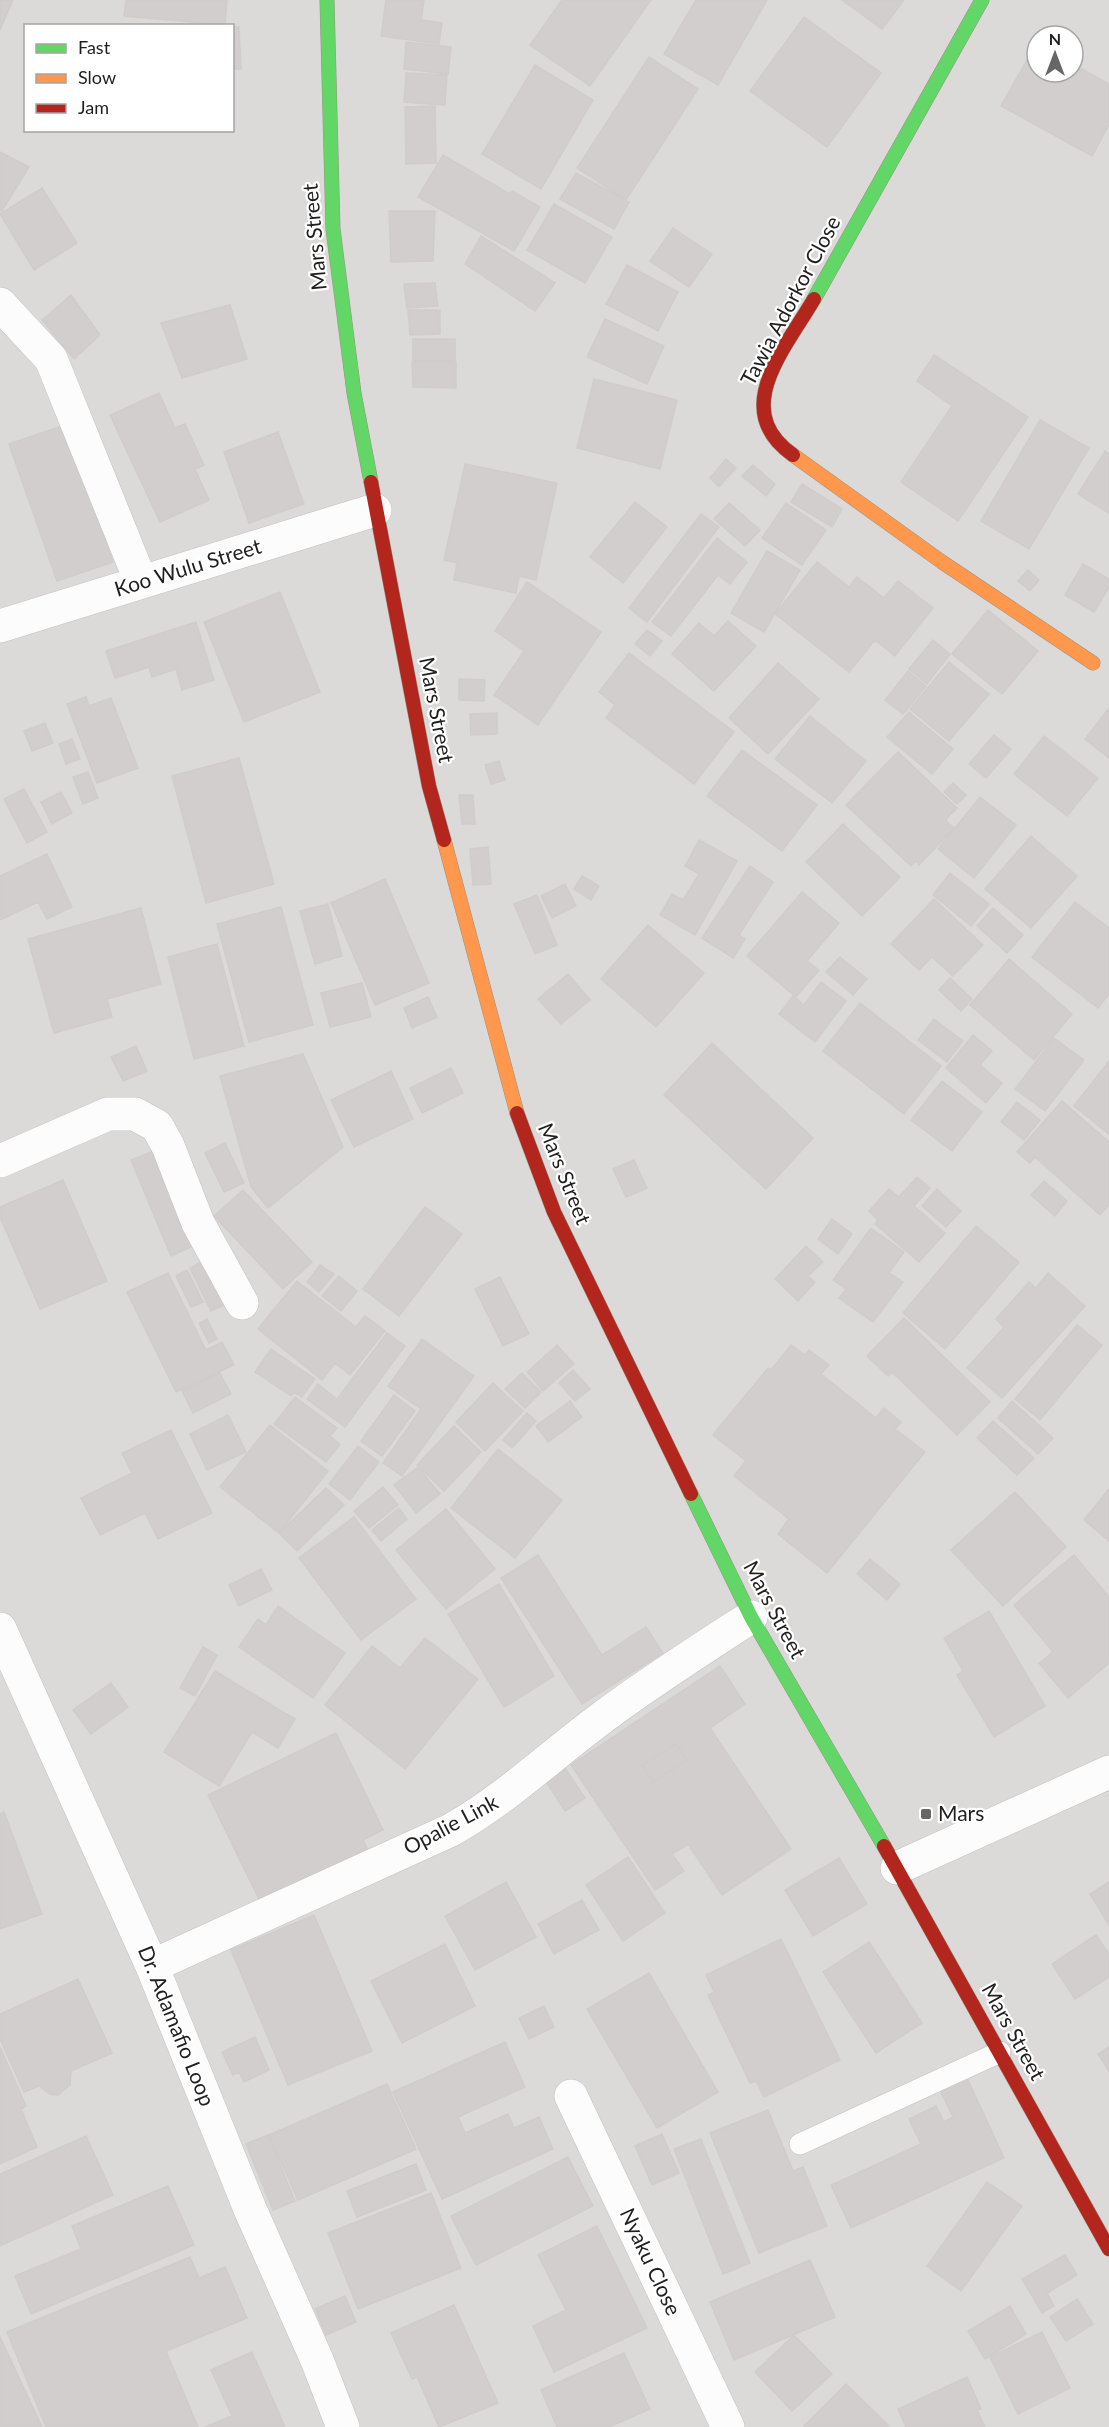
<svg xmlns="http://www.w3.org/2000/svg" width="1109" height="2427" font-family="Lato,sans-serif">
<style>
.residential{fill:#dcdad9;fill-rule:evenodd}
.building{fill:#d2cecd;stroke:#d0ccca;stroke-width:1.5;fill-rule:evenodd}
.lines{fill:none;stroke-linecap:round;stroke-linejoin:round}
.lane-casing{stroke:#c3c1c0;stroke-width:22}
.street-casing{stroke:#c3c1c0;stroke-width:34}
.fast-casing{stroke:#979481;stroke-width:15}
.slow-casing{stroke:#979481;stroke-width:15}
.jam-casing{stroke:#979481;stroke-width:15}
.lane{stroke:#fcfcfc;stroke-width:21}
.street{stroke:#fcfcfc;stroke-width:33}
.fast{stroke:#63d668;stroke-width:14}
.slow{stroke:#ff974d;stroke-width:14}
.jam{stroke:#b3261e;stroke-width:14}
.poi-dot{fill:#676665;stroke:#fff;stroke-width:2}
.labels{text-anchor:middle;stroke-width:4.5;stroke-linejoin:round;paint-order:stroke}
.street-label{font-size:21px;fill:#1f1f1f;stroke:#fff}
.poi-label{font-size:21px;fill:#1f1f1f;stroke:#fff;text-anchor:start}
</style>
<rect width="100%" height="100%" fill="#edeae8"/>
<!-- residential -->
<path class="residential" d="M0,0H1109V2427H0ZM26,26H232V130H26ZM1037,36H1073V72H1037Z"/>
<!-- building -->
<path class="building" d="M0,0H13L0,30Z
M126,0H227L225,25L124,16Z
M386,0H424L421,20L442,23L439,44L381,36Z
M562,0H651L590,86L530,45Z
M696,0H767L718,85L664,54Z
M842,0H904L882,29Z
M804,17L881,73L827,147L750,91Z
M232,27H239L241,69H232Z
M406,42L451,47L448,74L404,69Z
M1036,44L1037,72H1073V64L1109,84V125L1092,156L1001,106Z
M649,57L698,89L626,200L577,168Z
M535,65L593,100L541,189L482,154Z
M406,73L447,75L445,105L404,102Z
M435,106L436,163L406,164L405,107Z
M0,152L29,167L2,211L0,210Z
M443,155L510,194L512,191L540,207L514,251L418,197Z
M576,173L629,202L614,229L560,199Z
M42,188L77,243L34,270L0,214Z
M554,204L612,237L585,283L527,250Z
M389,211H435L433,261L391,262Z
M673,228L712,254L689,287L650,261Z
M481,236L555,283L535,311L465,264Z
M627,265L678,292L658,331L606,304Z
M435,283L438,306L407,308L404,284Z
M71,295L100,335L74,359L42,320Z
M230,305L247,359L182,378L161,323Z
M408,310H440V334L410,335Z
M605,319L664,346L647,384L587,357Z
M413,339H455V361H413Z
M934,355L1028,417L958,521L901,482L952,406L917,381Z
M412,362H456V388L413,387Z
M594,379L677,400L660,469L577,448Z
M159,393L175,428L185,424L204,465L195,469L209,500L160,522L110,415Z
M1040,420L1089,448L1029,549L981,521Z
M65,425L113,562L57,581L9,444Z
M278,432L304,504L249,523L224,452Z
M1105,451L1109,454V513L1078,494Z
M726,459L736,468L719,487L710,478Z
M465,464L557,483L536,580L519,576L516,593L454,580L457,563L444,560Z
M753,465L775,484L766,496L742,476Z
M802,484L842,509L832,527L791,502Z
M635,502L667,527L623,583L590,557Z
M729,503L760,530L745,546L714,519Z
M786,503L826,530L802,565L762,538Z
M701,514L719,527L647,622L629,608Z
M717,538L747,562L730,584L718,575L671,636L652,622Z
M767,551L800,570L764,632L731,613Z
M817,562L849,587L857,577L884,598L898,581L933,608L895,656L875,640L849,672L775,614Z
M1083,564L1109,579V587L1094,612L1065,595Z
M1028,570L1039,580L1030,591L1018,581Z
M527,582L601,632L538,725L494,695L524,651L495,631Z
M280,592L320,692L244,722L204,622Z
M988,610L1038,651L1002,694L952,654Z
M728,621L756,646L714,691L672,654L699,623L714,636Z
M196,622L214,680L182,690L176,669L152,677L149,667L115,678L106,651Z
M647,630L662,641L650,656L635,644Z
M933,640L950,654L927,684L909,669Z
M629,653L734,732L694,784L606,718L615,705L599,692Z
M949,662L989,694L949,741L910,709Z
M778,663L819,699L768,754L729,718Z
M908,671L926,686L903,714L885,700Z
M459,679L485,680L484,701L459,700Z
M86,697L89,706L111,698L138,768L97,783L67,704Z
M1109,708V758L1085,739Z
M909,712L953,749L932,774L887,737Z
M497,713V734L471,735L470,714Z
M810,716L866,761L832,803L775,759Z
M45,723L53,743L32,751L24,731Z
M994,735L1011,749L986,778L969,764Z
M1044,736L1098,778L1067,816L1014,774Z
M72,739L80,759L66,764L59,744Z
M742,750L817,805L782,851L707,796Z
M898,752L957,808L945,820L954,828L919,865L916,861L911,866L846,805Z
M239,758L274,884L206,903L172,776Z
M499,761L505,780L491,784L485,765Z
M88,772L98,798L83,804L73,777Z
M953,783L966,795L957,804L944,792Z
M24,789L47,832L27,843L4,799Z
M61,792L72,813L52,824L41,802Z
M459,795H473L475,824H462Z
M980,797L1016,825L974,878L938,849Z
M843,824L900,877L862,916L806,862Z
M1031,836L1077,876L1031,928L985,889Z
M699,840L737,861L695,935L660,915L672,894L683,900L699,874L685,866Z
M488,847L491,884L473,885L470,849Z
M47,854L72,907L47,919L38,902L0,920V876Z
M750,866L773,882L739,935L745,939L733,958L702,938Z
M950,873L989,904L971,926L933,895Z
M582,876L599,886L591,900L574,889Z
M385,879L429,983L375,1005L331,903Z
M565,884L576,906L552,918L541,896Z
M802,892L839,923L807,961L819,970L796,997L747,956Z
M537,895L557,945L535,954L514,904Z
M934,899L983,945L953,976L932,957L919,970L891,944Z
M1075,902L1109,928V994L1098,1008L1032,957Z
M328,904L342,956L315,964L300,911Z
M281,907L313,1025L249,1042L217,924Z
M141,908L161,984L107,999L112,1017L54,1033L28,939Z
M993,908L1023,935L1007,953L977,926Z
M648,925L704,973L656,1027L601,979Z
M217,944L244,1046L194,1059L168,957Z
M840,957L867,979L853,995L826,972Z
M1009,959L1072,1014L1034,1060L970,1005Z
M568,974L590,1000L561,1024L538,999Z
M950,978L972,999L961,1011L939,990Z
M821,982L846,1001L815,1042L779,1014L793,996L804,1005Z
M362,983L371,1017L330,1027L321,993Z
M428,997L437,1017L412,1028L404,1008Z
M860,1003L941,1066L904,1114L823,1051Z
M934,1019L963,1041L947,1062L918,1040Z
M973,1035L992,1051L980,1065L1002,1083L986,1103L946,1068Z
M1054,1038L1084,1060L1045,1111L1015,1089Z
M712,1043L813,1138L766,1189L664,1095Z
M136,1046L147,1071L123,1081L111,1057Z
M303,1054L343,1147L268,1208L251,1187L220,1076Z
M1109,1061V1134L1074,1106Z
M451,1068L463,1093L422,1113L410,1088Z
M391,1071L413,1119L354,1147L331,1100Z
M942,1081L982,1112L952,1151L911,1120Z
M1062,1101L1109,1142V1205L1100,1215L1035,1157L1030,1163L1017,1152Z
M1017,1102L1040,1120L1024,1140L1001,1122Z
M225,1143L244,1183L224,1192L205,1153Z
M154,1151L200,1243L171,1256L131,1160Z
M634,1160L647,1188L626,1197L613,1169Z
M917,1177L930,1188L914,1206L945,1233L919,1262L875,1224L878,1220L869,1211L889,1189L899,1197Z
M63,1180L107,1281L40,1309L0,1217V1207Z
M1044,1181L1067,1201L1055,1216L1031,1195Z
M937,1189L961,1211L946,1227L922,1206Z
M243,1190L312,1262L283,1289L214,1216Z
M425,1207L462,1234L399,1316L363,1289Z
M832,1219L852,1234L838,1254L818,1239Z
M976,1226L1019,1262L945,1349L903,1313Z
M871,1228L904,1252L889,1273L903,1282L873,1322L839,1298L846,1289L833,1280Z
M806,1246L823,1262L808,1276L815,1282L798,1301L775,1279Z
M210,1257L231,1302L211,1311L190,1268Z
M320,1265L334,1274L319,1292L307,1282Z
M187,1270L203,1302L191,1307L176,1276Z
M168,1273L206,1350L222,1342L234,1365L176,1392L127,1292Z
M1048,1273L1085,1306L1002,1398L967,1368L1004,1327L996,1319L1029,1282L1036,1288Z
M339,1276L357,1291L341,1311L322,1296Z
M500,1277L529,1334L503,1346L475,1289Z
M297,1281L356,1327L365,1316L385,1331L350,1375L335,1363L322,1380L258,1329Z
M904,1318L990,1402L957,1435L892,1372L888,1376L867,1356Z
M207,1319L217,1339L209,1343L199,1323Z
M1077,1325L1102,1345L1040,1420L1015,1399Z
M387,1333L405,1346L345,1427L307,1399L318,1384L337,1399Z
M422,1339L474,1376L402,1476L383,1463L421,1409L388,1386Z
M557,1345L574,1364L543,1391L527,1372Z
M791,1345L805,1355L809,1350L829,1365L821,1374L876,1418L884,1408L901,1422L895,1429L925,1452L827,1573L778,1534L789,1519L734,1476L746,1461L713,1435L768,1368L771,1370Z
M271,1349L315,1379L302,1397L294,1392L291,1396L255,1372Z
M573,1370L590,1389L575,1401L559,1383Z
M220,1373L231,1394L193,1413L182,1391Z
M522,1373L541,1392L525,1408L505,1389Z
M493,1383L523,1411L485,1451L456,1422Z
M394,1395L415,1411L382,1456L361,1441Z
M295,1397L337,1428L330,1436L340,1444L326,1462L274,1424Z
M570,1401L582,1417L548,1442L536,1426Z
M1012,1401L1053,1438L1038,1454L998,1418Z
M527,1413L536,1421L512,1448L503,1440Z
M228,1415L246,1452L207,1470L190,1434Z
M993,1421L1034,1458L1017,1475L977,1438Z
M270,1425L328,1471L279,1533L220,1487Z
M454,1426L481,1452L444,1491L417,1465Z
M171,1430L212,1513L158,1539L145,1513L100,1535L81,1498L132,1473L122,1453Z
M358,1446L379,1462L350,1500L329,1484Z
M498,1449L562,1500L515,1558L451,1508Z
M418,1467L440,1494L416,1513L394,1485Z
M383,1487L398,1505L369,1528L354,1511Z
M326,1488L344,1505L297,1551L279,1533Z
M1109,1489V1541L1084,1520Z
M1015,1492L1066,1547L1003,1606L951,1550Z
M399,1508L407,1519L381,1541L372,1530Z
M446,1509L495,1569L446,1609L396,1550Z
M354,1517L416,1599L361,1640L299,1558Z
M538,1555L602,1655L646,1627L663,1653L582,1704L501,1578Z
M1074,1555L1109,1597V1663L1068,1698L1039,1663L1053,1652L1014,1605Z
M870,1559L900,1584L887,1600L857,1574Z
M261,1569L272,1590L239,1606L229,1585Z
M499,1584L554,1676L504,1707L448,1614Z
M278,1606L345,1653L313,1698L239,1647L258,1619L266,1625Z
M989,1611L1045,1706L994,1737L957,1675L963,1671L944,1638Z
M425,1638L478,1679L405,1769L325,1705L372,1646L400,1668Z
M203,1647L217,1655L195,1696L180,1688Z
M720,1666L745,1704L710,1728L791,1849L722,1895L688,1844L672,1854L684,1871L655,1890L571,1765ZM676,1744L687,1760L653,1782L642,1765Z
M215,1671L295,1719L278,1748L252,1732L219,1786L164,1752Z
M111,1683L128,1707L91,1734L73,1710Z
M336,1733L383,1830L363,1840L370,1855L263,1907L208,1795Z
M676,1744L687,1760L653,1782L642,1765Z
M565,1768L585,1798L565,1811L545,1780Z
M4,1812L42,1914L0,1929V1814Z
M628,1857L665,1913L623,1941L586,1885Z
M839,1858L867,1904L813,1936L785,1890Z
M506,1882L536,1937L475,1970L445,1916Z
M1109,1882V1925L1090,1894Z
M582,1900L599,1930L554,1954L538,1924Z
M314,1915L372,2051L288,2085L231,1950Z
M1096,1935L1109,1954V1977L1075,1999L1052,1964Z
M781,1939L840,2060L764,2097L756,2081L750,2083L708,1995L714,1992L706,1975Z
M869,1942L922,2023L876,2053L823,1972Z
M445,1944L475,2006L402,2043L371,1981Z
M649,1973L718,2092L657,2128L587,2009Z
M78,1979L112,2053L71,2071L70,2085L58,2095L50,2094L39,2086L24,2092L0,2039V2014Z
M544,2006L554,2027L529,2039L519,2018Z
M255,2037L269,2070L244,2082L239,2072L233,2075L222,2052Z
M505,2042L525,2087L458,2117L465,2133L508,2114L514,2128L539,2117L553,2149L442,2199L393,2092Z
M0,2047L26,2106L21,2109L37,2147L0,2164Z
M1109,2047V2071L1098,2054Z
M968,2080L1004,2158L851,2228L831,2185L921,2144L909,2119L936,2106L944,2122L953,2117L941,2092Z
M387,2084L416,2149L298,2200L269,2135Z
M768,2110L793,2171L803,2167L827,2226L759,2253L710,2133Z
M662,2134L679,2173L652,2185L635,2146Z
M268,2135L295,2201L273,2210L246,2144Z
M86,2136L113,2195L0,2246V2174Z
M701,2139L750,2263L723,2274L674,2149Z
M568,2157L593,2206L476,2265L451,2216Z
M416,2164L426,2190L357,2217L347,2191Z
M987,2182L1022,2206L961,2291L927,2266Z
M168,2186L194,2245L31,2314L15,2276L81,2249L72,2226Z
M431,2193L461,2268L358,2309L328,2233Z
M597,2226L647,2328L554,2372L533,2326L566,2310L538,2255Z
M1065,2255L1077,2275L1047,2293L1054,2306L1042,2313L1022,2279Z
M190,2257L199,2278L225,2267L247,2318L166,2351L198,2427H46L7,2332Z
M810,2260L835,2317L734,2360L710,2302Z
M345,2296L356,2322L326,2335L315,2309Z
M1077,2299L1093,2324L1066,2341L1050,2317Z
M454,2305L498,2403L439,2427L417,2377L412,2379L391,2333Z
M1010,2306L1026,2334L985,2359L968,2331Z
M1042,2332L1070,2388L1018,2414L990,2357Z
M794,2335L832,2374L792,2411L755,2372Z
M0,2337L42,2427H0Z
M252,2352L285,2427H205L232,2416L211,2370Z
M624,2353L650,2409L609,2427H557L541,2390Z
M967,2377L981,2409L977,2410L985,2427H906L898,2409Z
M846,2384L890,2427H803Z"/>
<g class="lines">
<defs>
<path id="lane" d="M800,2144L1000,2052"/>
<path id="street" d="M0,304L51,359L141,582
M0,626L375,510
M0,1161L108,1114H135L157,1126L168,1146L198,1223L242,1303
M0,1629L152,1966L250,2209L317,2360L343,2427
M897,1868L1109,1772
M152,1966L451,1830C507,1798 548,1758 599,1720C648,1683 700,1650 751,1617
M571,2096L728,2427"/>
<path id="fast" d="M327,0L333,229L354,393L371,482
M814,299L982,0
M691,1494L751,1617L884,1846"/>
<path id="slow" d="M793,455L942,562L1093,663
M444,840L517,1113"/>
<path id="jam" d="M793,455C729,410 785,349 814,299
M371,482L429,786L444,840
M517,1113L554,1212L691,1494
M884,1846L1109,2249"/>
</defs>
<!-- lane casing -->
<use href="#lane" class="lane-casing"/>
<!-- street casing -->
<use href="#street" class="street-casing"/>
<!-- fast casing -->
<use href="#fast" class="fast-casing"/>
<!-- slow casing -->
<use href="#slow" class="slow-casing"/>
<!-- jam casing -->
<use href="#jam" class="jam-casing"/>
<!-- lane -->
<use href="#lane" class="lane"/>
<!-- street -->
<use href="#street" class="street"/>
<!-- fast -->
<use href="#fast" class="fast"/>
<!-- slow -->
<use href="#slow" class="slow"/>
<!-- jam -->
<use href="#jam" class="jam"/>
</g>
<!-- markers -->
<rect class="poi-dot" x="920" y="1808" width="12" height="12" rx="3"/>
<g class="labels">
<!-- street labels -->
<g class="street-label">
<text transform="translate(315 237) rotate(-95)" y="7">Mars Street</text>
<text transform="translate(791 301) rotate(-62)" y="7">Tawia Adorkor Close</text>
<text transform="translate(188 568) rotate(-17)" y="7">Koo Wulu Street</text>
<text transform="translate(436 710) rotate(79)" y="7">Mars Street</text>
<text transform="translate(564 1174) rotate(68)" y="7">Mars Street</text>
<text transform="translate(774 1610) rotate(62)" y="7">Mars Street</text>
<text transform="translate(451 1825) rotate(-28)" y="7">Opalie Link</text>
<text transform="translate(176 2026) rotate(68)" y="7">Dr. Adamafio Loop</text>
<text transform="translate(1013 2032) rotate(61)" y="7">Mars Street</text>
<text transform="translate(650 2262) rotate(65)" y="7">Nyaku Close</text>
</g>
<!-- poi labels -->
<g class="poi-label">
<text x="938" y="1821">Mars</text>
</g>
</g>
<!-- legend -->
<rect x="24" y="24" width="210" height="108" fill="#ffffff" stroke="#a5a5a5" stroke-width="1.5"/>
<rect x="36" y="44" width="30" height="9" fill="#63d668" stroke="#a5a5a5" stroke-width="1.5"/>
<text x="78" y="54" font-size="18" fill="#1f1f1f">Fast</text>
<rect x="36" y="74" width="30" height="9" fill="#ff974d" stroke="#a5a5a5" stroke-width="1.5"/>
<text x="78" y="84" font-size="18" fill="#1f1f1f">Slow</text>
<rect x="36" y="104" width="30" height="9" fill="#b3261e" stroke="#a5a5a5" stroke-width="1.5"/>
<text x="78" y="114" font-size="18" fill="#1f1f1f">Jam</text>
<!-- north arrow -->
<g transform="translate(1055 54)"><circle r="28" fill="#ffffff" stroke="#a5a5a5" stroke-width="1.5"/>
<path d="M0-4.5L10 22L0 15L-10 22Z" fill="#676665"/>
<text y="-9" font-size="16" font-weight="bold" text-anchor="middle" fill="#1f1f1f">N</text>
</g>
</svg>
